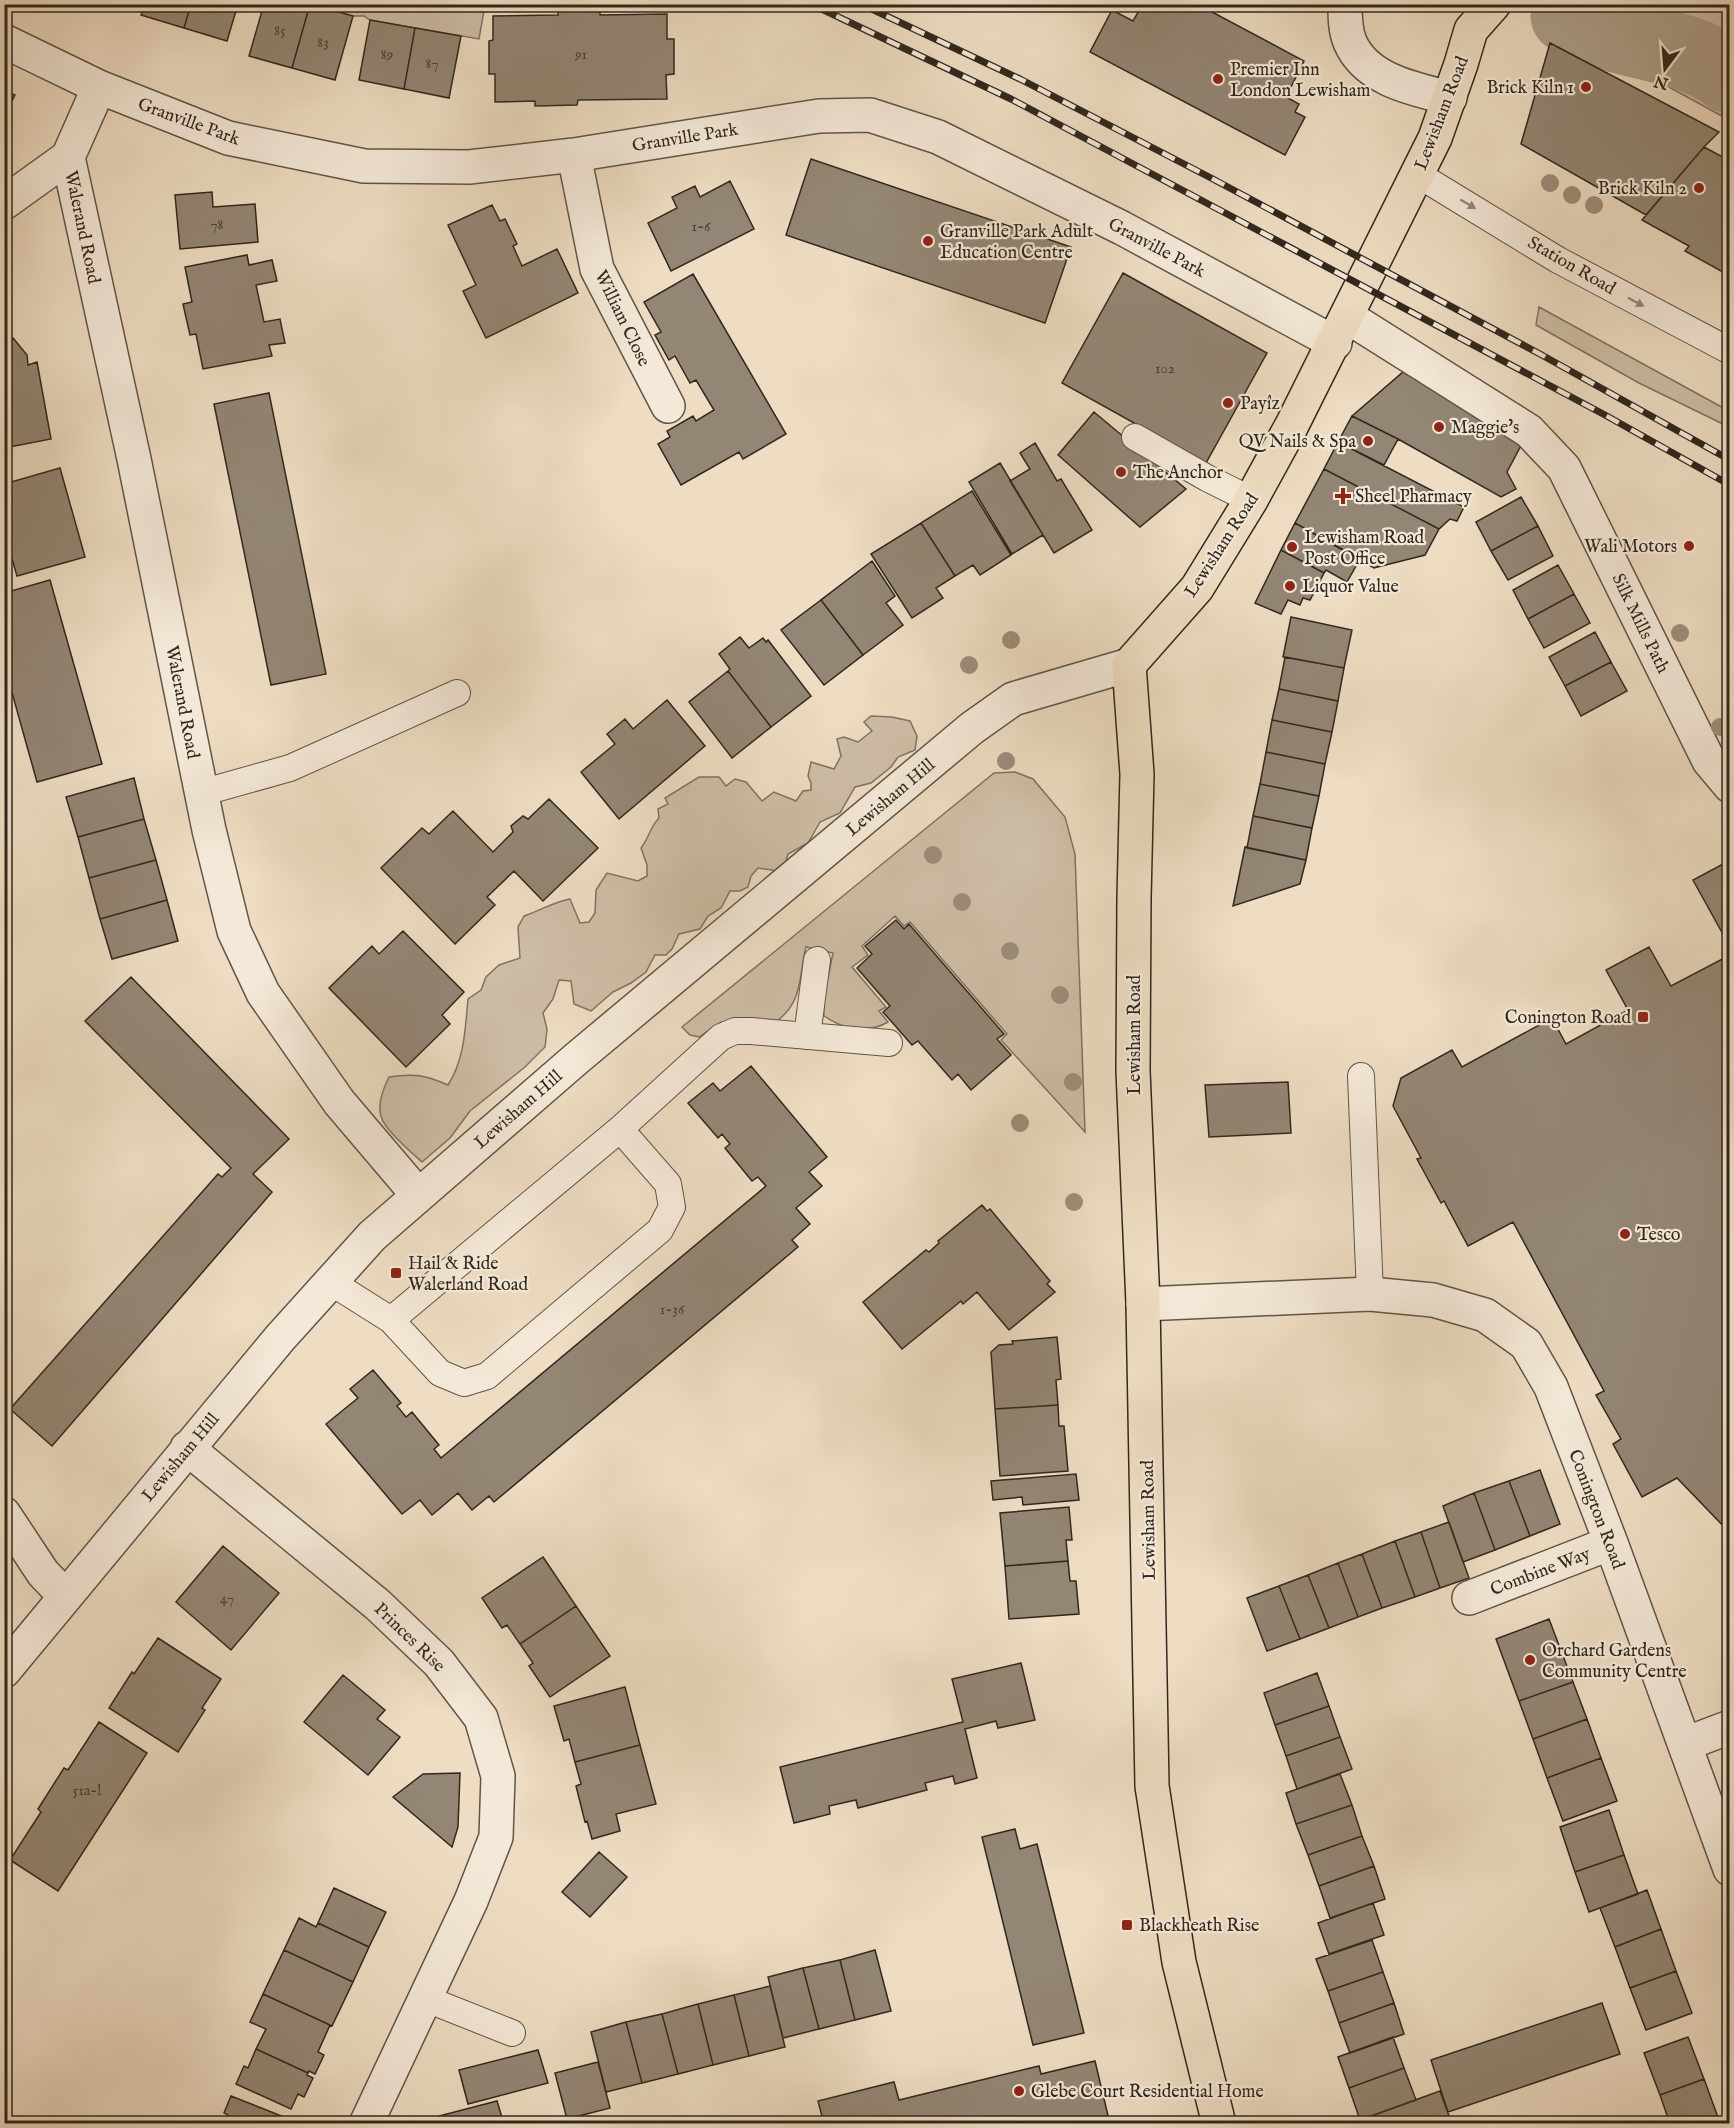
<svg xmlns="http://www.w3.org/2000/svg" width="1734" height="2128" font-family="'IM FELL English',serif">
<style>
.green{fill:#cebea7;stroke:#7f7362;stroke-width:1.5}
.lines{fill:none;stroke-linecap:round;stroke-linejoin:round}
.river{stroke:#ad9f8b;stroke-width:75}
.building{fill:#938674;stroke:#30281e;stroke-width:1.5}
.service-casing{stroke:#605547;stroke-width:28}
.minor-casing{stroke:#605547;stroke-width:36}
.tertiary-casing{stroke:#605547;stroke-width:36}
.primary-casing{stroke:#30281e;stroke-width:36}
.service{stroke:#f4e9d8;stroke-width:26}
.minor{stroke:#f4e9d8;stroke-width:33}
.tertiary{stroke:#f4e9d8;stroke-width:33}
.primary{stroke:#eeddc3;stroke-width:33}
.rail-casing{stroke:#30281e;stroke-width:7}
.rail{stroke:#f4e9d8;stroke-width:4.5;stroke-dasharray:14;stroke-linecap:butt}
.tree{fill:#9c8e7b}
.oneway{fill:#92887b}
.poi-dot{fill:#8f2418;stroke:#f4e9d8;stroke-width:2}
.labels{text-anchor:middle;stroke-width:4.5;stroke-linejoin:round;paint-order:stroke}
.number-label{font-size:15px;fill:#494034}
.poi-label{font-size:18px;fill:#30281e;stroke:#f4e9d8;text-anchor:start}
.street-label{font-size:18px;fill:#30281e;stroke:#f4e9d8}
</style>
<rect width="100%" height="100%" fill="#eeddc3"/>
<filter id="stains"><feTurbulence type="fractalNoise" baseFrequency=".00333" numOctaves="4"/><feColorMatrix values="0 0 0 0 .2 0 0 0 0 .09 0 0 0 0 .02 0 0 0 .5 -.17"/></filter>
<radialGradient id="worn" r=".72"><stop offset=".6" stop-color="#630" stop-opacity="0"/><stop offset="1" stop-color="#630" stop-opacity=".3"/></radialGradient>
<!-- green -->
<path class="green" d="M312,5H485L479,39L370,20L364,16H353Z
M1574,5H1729V120L1561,28Z
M1539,307L1729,411V427L1639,383L1536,325Z
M871,716L892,717L910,721L917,736L915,750L898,757L891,767L871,783L855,787L840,813L820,822L808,843L788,854L784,868L778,871L758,868L751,876L748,887L740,891H730L721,908L708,916L700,929L679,934L672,949L666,955H655L646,972L631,983L613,992L591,1011L574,1004L571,981L559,980L553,999L543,1013L547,1029L545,1047L525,1067L470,1111L450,1138L422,1162C411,1152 387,1132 382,1119C376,1106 383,1089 389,1077C415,1073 425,1075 448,1085C465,1058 465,1029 468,999L481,990L486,977L499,965L520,958L518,927L524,916C538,911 557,901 570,899L580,923L589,922L595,913L596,890L607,873L638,881L647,876V865L641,848C649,838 650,827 659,818L658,809L668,804L665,798L699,777H719L726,786L735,779L746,782L762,801L774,792L796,801L803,791L811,790V783L808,776L811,762L834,769L841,756L837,739L844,737L858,742L872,731L864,722Z
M1015,772L1033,779L1065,817L1075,854L1085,1132L1001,1040L1007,1034L910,922L904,926L895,916L862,946L868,955L852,967L886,1007L879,1011L888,1022C868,1034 842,1029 824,1016L823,1002L833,953L806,947C799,976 803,1004 775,1022H721L699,1037L690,1035L682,1027L994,773Z"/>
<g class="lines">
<!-- river -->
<path class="river" d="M1568,16C1583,22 1599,30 1616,35C1655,46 1697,50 1730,76"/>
</g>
<!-- building -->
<path class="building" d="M145,4H191L184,28L141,15Z
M191,4H238L227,41L184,28Z
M264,4H310L292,68L249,56Z
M310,4L353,16L335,80L292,68Z
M1197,4L1304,61L1286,97L1299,104L1295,112L1305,117L1285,155L1090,52L1112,10L1133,21L1143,4Z
M600,6V15L667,14V39H674V74L666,75L667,99L578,100L577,105L535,106V101L495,102V74H489V41L493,40V16L558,15V7Z
M370,20L415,28L404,89L359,80Z
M415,28L461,36L449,98L404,89Z
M1550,43L1719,132L1704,147L1646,215L1521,144Z
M4,90L15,95L4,116Z
M1704,147L1730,161V276L1685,251L1689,246L1642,220Z
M811,159L1071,247L1045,323L786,235Z
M730,181L754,229L671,271L648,223L677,208L672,197L695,186L700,197Z
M212,192L213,207L255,204L258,242L180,249L175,195Z
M492,205L500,221L505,219L517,244L513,246L522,266L557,249L578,293L486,338L463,291L476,285L448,225Z
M247,255L249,265L272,260L277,281L256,285L264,322L280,319L285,343L269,345L272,356L203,369L196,334L190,335L183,304L192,302L185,267Z
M1123,273L1267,353L1206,463L1062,383Z
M693,274L786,434L743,459L739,452L681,485L658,444L670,437L667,431L693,416L696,421L714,410L696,380L690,383L675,356L669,360L655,335L661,332L644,302Z
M13,338L27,355L28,365L37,362L51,439L4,448V346Z
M1403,372L1525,438L1507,472L1516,489L1501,497L1398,439L1352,416Z
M269,393L326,674L271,685L214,404Z
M1094,412L1186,489L1140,527L1058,455Z
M1352,416L1398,439L1384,465L1338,442Z
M1338,442L1464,507L1457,521L1450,519L1439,529L1324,469Z
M1035,443L1057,481L1061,479L1092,530L1054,553L1010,481L1030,469L1020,453Z
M1000,463L1043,535L1012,554L969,482Z
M60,468L85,557L17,576L4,531V484Z
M1324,469L1439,529L1425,555L1374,568L1295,523Z
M972,491L1011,555L980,575L973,565L955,576L921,523Z
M1521,497L1538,526L1491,551L1476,522Z
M921,523L955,576L936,588L943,598L912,618L871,554Z
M1295,523L1360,559L1347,582L1326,570L1324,573L1281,550Z
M1538,526L1553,556L1508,580L1491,551Z
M1281,550L1324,573L1310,600L1303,598L1300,605L1288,600L1281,614L1255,603Z
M872,561L895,596L886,603L903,625L863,655L821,600Z
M1558,565L1574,594L1528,619L1513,590Z
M50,580L102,764L37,782L4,664V593Z
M1574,594L1590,623L1544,648L1528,619Z
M821,600L863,655L824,685L781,630Z
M1291,617L1352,630L1344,668L1283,657Z
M1595,632L1611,662L1565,686L1549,657Z
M740,637L749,648L763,638L766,642L768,640L811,696L771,727L728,671L730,669L719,654Z
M1285,657L1344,668L1338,701L1279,689Z
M1611,662L1627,691L1581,716L1565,686Z
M728,671L771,727L732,758L689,702Z
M1279,689L1338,701L1332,732L1272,720Z
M667,700L705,746L619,819L581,772L615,744L607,734L625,719L633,729Z
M1272,720L1332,732L1325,764L1266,752Z
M1266,752L1325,764L1319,796L1260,784Z
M134,778L144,819L78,837L66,797Z
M1260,784L1319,796L1312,828L1253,816Z
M549,799L598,848L543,901L514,871L487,897L495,905L455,944L381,868L422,828L429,834L453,811L493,852L513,832L511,826L523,816L528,819Z
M1253,816L1312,828L1306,860L1247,848Z
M144,819L156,860L89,878L78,837Z
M1245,847L1306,860L1300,884L1233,906Z
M156,860L167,900L100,919L89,878Z
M1723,864L1725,867L1730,865V947L1693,880Z
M167,900L178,941L112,959L100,919Z
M896,920L904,929L909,924L1004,1034L997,1039L1011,1055L971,1090L958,1074L952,1080L918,1041L912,1045L883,1012L890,1006L857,968L872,954L865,946Z
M403,931L464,992L442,1015L450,1024L406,1067L329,988L372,946L379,954Z
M1649,947L1671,986L1730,955V1533L1677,1478L1642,1497L1613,1444L1621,1439L1596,1395L1604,1391L1513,1222L1468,1246L1444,1201L1441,1203L1417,1159L1421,1158L1393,1106L1401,1078L1452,1050L1462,1067L1552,1018L1566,1044L1628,1010L1606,970Z
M131,977L289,1139L253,1174L272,1192L52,1446L10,1409L218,1174L222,1177L231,1168L85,1021Z
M751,1066L827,1157L809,1172L822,1186L796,1208L810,1224L792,1240L798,1247L494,1502L489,1496L472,1510L458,1493L432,1515L420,1500L402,1514L326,1424L358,1398L350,1389L373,1370L401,1403L397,1406L406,1417L412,1412L439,1445L434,1449L441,1458L766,1186L758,1177L752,1181L725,1148L730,1144L722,1134L718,1138L688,1103L713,1083L720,1091Z
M1288,1082L1291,1133L1209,1137L1205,1085Z
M982,1205L987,1211L990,1209L1050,1281L1047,1284L1055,1292L1009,1330L977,1292L963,1304L961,1301L902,1349L863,1302L926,1250L929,1252L939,1243L938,1241Z
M1057,1337L1061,1379L1056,1380L1058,1405L995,1409L991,1352L999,1345L1013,1344L1012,1341Z
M1058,1405L1059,1426H1064L1068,1471L1000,1476L995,1409Z
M1540,1470L1560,1524L1530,1536L1509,1481Z
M1076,1474L1079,1500L1023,1505L1022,1497L993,1500L991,1481Z
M1509,1481L1530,1536L1495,1550L1474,1493Z
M1474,1493L1495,1550L1463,1562L1443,1506Z
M1069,1507L1072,1540H1066L1068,1561L1005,1566L1000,1513Z
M1449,1522L1469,1578L1440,1588L1421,1532Z
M1421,1532L1440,1588L1415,1597L1395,1541Z
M1395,1541L1415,1597L1382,1608L1362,1554Z
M223,1546L279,1593L231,1650L176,1602Z
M1362,1554L1382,1608L1358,1617L1338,1563Z
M543,1557L576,1606L520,1644L507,1625L502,1628L482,1598Z
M1068,1561L1070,1581H1076L1079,1614L1009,1619L1005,1566Z
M1338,1563L1358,1617L1329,1628L1308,1575Z
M1308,1575L1329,1628L1300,1639L1279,1586Z
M1279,1586L1300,1639L1267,1651L1247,1598Z
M576,1606L610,1656L550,1697L529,1666L533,1663L520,1644Z
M1549,1619L1573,1682L1519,1701L1496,1639Z
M158,1638L221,1679L202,1708L205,1710L178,1752L109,1708L132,1672L134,1674Z
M1021,1663L1035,1720L998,1728L996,1721L965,1729L977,1778L955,1784L953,1776L925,1783L927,1790L858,1808L856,1800L829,1806L830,1814L794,1823L780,1767L963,1722L952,1679Z
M1317,1673L1329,1706L1275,1725L1264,1693Z
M343,1675L385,1710L377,1719L400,1737L368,1775L304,1722Z
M1573,1682L1587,1719L1533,1739L1519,1701Z
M625,1687L640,1745L575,1762L569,1739L564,1741L554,1706Z
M1329,1706L1340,1737L1286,1756L1275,1725Z
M1587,1719L1601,1758L1547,1778L1533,1739Z
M99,1722L147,1753L58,1891L10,1860L41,1812L38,1809L64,1768L68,1770Z
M1340,1737L1352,1769L1297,1789L1286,1756Z
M640,1745L656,1804L616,1814L620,1831L592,1839L587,1821L585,1822L576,1786L581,1784L575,1762Z
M1601,1758L1617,1801L1563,1821L1547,1778Z
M460,1773L458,1827L452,1847L393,1797L423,1774Z
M1340,1774L1352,1805L1296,1824L1286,1793Z
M1352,1805L1362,1836L1308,1855L1296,1824Z
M1609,1810L1624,1855L1575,1872L1560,1827Z
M1015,1829L1020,1849L1037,1844L1084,2033L1033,2045L982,1837Z
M1362,1836L1374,1866L1319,1886L1308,1855Z
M599,1852L627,1877L590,1917L562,1892Z
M1624,1855L1638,1894L1589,1912L1575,1872Z
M1374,1866L1385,1899L1330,1918L1319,1886Z
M334,1888L386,1912L369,1947L318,1923Z
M1647,1890L1661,1929L1615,1947L1600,1908Z
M1373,1903L1384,1935L1329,1954L1318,1923Z
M299,1918L316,1927L318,1923L369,1947L353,1982L284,1950Z
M1661,1929L1676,1971L1630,1988L1615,1947Z
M1372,1940L1383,1972L1328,1991L1316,1959Z
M284,1950L353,1982L332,2026L263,1994Z
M875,1950L891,2011L855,2020L840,1960Z
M840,1960L855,2020L819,2029L803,1968Z
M803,1968L819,2029L783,2038L768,1977Z
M1676,1971L1692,2013L1646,2030L1630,1988Z
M1383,1972L1394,2003L1339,2023L1328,1991Z
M770,1986L785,2047L749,2056L734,1995Z
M263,1994L330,2025L318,2052L324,2055L315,2074L309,2071L308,2073L256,2049L266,2029L250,2022Z
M734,1995L749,2056L713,2065L698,2004Z
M1394,2003L1404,2034L1350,2053L1339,2023Z
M1602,2003L1620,2054L1448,2112L1431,2060Z
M698,2004L713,2065L678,2074L662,2014Z
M662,2014L678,2074L642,2083L626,2022Z
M626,2022L642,2083L606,2092L591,2032Z
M1393,2037L1404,2068L1349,2088L1338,2057Z
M1688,2037L1704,2079L1660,2095L1644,2053Z
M256,2049L308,2073L307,2075L313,2078L304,2097L298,2094L291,2109L236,2084L244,2066L248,2068Z
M538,2050L548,2083L468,2104L459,2070Z
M1095,2061L1110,2124H824L818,2101L894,2082L899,2100L1039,2066L1041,2074Z
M598,2062L610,2108L567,2119L555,2073Z
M1404,2068L1416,2100L1360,2120L1349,2088Z
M1704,2079L1719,2120L1709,2124H1670L1660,2095Z
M1440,2091L1452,2124H1361L1360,2120Z
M231,2096L289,2119L288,2124H224L228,2115L224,2113Z
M497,2101L504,2124H441L439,2116Z
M1728,2116L1730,2124H1709L1719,2120Z"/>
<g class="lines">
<defs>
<path id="service" d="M1417,174L1558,260L1730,351
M1135,437L1207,478L1251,500
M201,793L290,768L457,693
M807,1036L817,960
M1361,1076L1370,1294
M329,1281L391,1320L620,1129
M391,1320L440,1373L464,1383L487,1376L660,1230L672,1207L668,1184L620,1129L721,1037L735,1031H751L889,1043
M424,1998L512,2033"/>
<path id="minor" d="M1345,4C1345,17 1345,30 1350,42C1366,80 1414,89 1450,98
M4,41L99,87L228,138L364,166L469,167L574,155L819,116L870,115L938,137L1122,228L1335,343
M574,155L597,269L668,406
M68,157L134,459L209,830L234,931L263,993L339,1102L418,1195
M4,203L68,157L99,87
M1348,317L1529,431L1564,468L1709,761L1730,786
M1143,1304L1370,1294L1433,1300L1485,1315L1526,1344L1551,1387L1611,1543L1730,1869
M187,1448L378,1605L439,1663L481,1718L498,1776L496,1837L471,1901L366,2124
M4,1514L43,1573L65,1596
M1469,1598L1611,1543
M1685,1744L1730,1727"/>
<path id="tertiary" d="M4,1671L280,1338L372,1236L576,1059L972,728L1013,699L1129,665"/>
<path id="primary" d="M1219,2124L1179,1962L1152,1786L1143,1304L1133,1071L1134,898L1137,774L1129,665L1197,588L1251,500L1292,425L1435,138L1461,64L1471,30L1494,4"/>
</defs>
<!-- service casing -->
<use href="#service" class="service-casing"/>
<!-- minor casing -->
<use href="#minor" class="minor-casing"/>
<!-- tertiary casing -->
<use href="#tertiary" class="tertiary-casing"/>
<!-- primary casing -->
<use href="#primary" class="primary-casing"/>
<!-- service -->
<use href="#service" class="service"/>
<!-- minor -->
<use href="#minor" class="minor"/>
<!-- tertiary -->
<use href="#tertiary" class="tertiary"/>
<!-- primary -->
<use href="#primary" class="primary"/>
<defs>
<path id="rail" d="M811,4L1011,99L1605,415L1730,485
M861,4L1020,79L1211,178L1540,354L1730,460"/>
</defs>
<!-- rail casing -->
<use href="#rail" class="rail-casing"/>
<!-- rail -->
<use href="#rail" class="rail"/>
</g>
<!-- trees -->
<g class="tree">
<circle cx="1550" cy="183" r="9"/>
<circle cx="1572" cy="195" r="9"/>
<circle cx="1594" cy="205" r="9"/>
<circle cx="1680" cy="633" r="9"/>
<circle cx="1011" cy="640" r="9"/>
<circle cx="969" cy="665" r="9"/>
<circle cx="1720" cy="727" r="9"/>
<circle cx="1006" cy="761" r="9"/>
<circle cx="933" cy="855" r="9"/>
<circle cx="962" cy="902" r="9"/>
<circle cx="1010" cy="951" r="9"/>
<circle cx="1060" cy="995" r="9"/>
<circle cx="1073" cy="1082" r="9"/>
<circle cx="1020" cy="1123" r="9"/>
<circle cx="1074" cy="1202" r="9"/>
</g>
<!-- one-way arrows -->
<defs><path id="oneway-solid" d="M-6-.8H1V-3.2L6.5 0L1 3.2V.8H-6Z" transform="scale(1.5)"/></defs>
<g class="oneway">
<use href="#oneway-solid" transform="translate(1468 204) rotate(30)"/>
<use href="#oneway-solid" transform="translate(1636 302) rotate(28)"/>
</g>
<!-- markers -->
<g class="poi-dot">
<circle cx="1218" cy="79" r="6"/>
<circle cx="1586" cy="87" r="6"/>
<circle cx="1699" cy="188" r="6"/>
<circle cx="928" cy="241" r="6"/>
<circle cx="1228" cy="403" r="6"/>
<circle cx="1439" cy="427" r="6"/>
<circle cx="1368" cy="441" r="6"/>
<circle cx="1121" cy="472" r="6"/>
<path d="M1340 487h6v6h6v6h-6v6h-6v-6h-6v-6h6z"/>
<circle cx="1689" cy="546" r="6"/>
<circle cx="1292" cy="547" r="6"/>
<circle cx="1290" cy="586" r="6"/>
<rect x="1637" y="1011" width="12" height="12" rx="3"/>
<circle cx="1625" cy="1234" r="6"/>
<rect x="390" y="1267" width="12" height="12" rx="3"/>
<circle cx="1530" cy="1660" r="6"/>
<rect x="1121" y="1919" width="12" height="12" rx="3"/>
<circle cx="1019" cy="2091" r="6"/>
</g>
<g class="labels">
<!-- number labels -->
<g class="number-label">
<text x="280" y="35">85</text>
<text x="323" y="47">83</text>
<text x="387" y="59">89</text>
<text x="581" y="59">91</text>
<text x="432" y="68">87</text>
<text x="217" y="229">78</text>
<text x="701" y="231">1-6</text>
<text x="1165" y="373">102</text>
<text x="672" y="1314">1-36</text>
<text x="227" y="1603">47</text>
<text x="87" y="1795">51a-l</text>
</g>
<!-- poi labels -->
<g class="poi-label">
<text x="1230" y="75">Premier Inn<tspan x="1230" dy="21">London Lewisham</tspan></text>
<text x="1574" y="93" text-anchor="end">Brick Kiln 1</text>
<text x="1687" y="194" text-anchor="end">Brick Kiln 2</text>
<text x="940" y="237">Granville Park Adult<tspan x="940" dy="21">Education Centre</tspan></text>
<text x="1240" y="409">Payîz</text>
<text x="1451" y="433">Maggie's</text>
<text x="1356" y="447" text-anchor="end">QV Nails &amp; Spa</text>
<text x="1133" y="478">The Anchor</text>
<text x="1355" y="502">Sheel Pharmacy</text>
<text x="1304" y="543">Lewisham Road<tspan x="1304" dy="21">Post Office</tspan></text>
<text x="1677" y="552" text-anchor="end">Wali Motors</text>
<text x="1302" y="592">Liquor Value</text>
<text x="1631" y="1023" text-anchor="end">Conington Road</text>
<text x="1637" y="1240">Tesco</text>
<text x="408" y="1269">Hail &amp; Ride<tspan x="408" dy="21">Walerland Road</tspan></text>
<text x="1542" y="1656">Orchard Gardens<tspan x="1542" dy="21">Community Centre</tspan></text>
<text x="1139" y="1931">Blackheath Rise</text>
<text x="1031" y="2097">Glebe Court Residential Home</text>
</g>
<!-- street labels -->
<g class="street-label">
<text transform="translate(1441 113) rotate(-69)" y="6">Lewisham Road</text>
<text transform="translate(189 121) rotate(20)" y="6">Granville Park</text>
<text transform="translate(685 137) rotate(-9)" y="6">Granville Park</text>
<text transform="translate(83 227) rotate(78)" y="6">Walerand Road</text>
<text transform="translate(1157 247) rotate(28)" y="6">Granville Park</text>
<text transform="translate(1572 265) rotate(30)" y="6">Station Road</text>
<text transform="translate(623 318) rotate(64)" y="6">William Close</text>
<text transform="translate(1221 545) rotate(-57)" y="6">Lewisham Road</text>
<text transform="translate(1641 623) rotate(64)" y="6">Silk Mills Path</text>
<text transform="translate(183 702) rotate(79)" y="6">Walerand Road</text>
<text transform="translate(890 797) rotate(-40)" y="6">Lewisham Hill</text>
<text transform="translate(1134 1035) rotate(-90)" y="6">Lewisham Road</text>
<text transform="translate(518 1109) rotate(-41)" y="6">Lewisham Hill</text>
<text transform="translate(180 1457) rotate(-50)" y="6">Lewisham Hill</text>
<text transform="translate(1597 1509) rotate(69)" y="6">Conington Road</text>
<text transform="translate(1148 1520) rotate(-91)" y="6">Lewisham Road</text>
<text transform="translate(1540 1571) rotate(-21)" y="6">Combine Way</text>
<text transform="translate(410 1637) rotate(44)" y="6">Princes Rise</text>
</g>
</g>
<!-- margin -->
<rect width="1734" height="2128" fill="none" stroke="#eeddc3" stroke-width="24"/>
<rect x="6" y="6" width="1722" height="2116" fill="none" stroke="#30281e" stroke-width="3"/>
<rect x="12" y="12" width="1710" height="2104" fill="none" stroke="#30281e" stroke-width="1.5"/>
<!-- north arrow -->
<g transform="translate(1665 69) rotate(196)" stroke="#f4e9d8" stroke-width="4.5" paint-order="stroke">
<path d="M0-4.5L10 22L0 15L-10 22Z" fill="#30281e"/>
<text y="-9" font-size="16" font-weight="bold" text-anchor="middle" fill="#30281e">N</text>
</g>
<rect width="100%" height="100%" filter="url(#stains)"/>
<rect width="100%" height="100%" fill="url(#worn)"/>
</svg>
